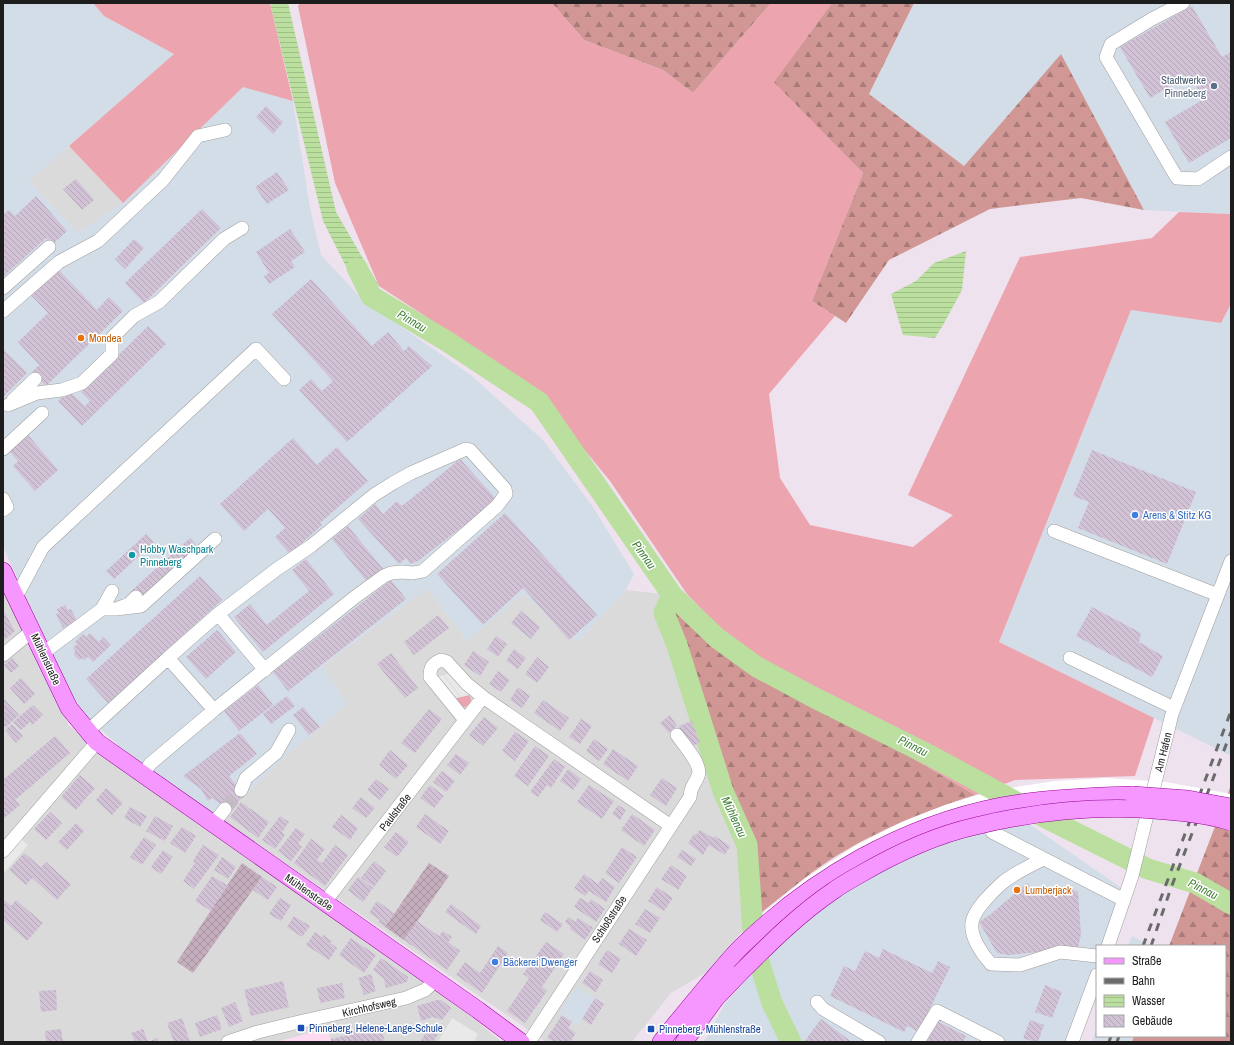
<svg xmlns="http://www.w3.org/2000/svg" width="1234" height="1045" font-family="'Archivo Narrow',sans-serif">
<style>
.residential{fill:#dadadb}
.industrial{fill:#d3dde8}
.education{fill:#ffdbf2}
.construction{fill:url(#construction-cross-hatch)}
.grass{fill:#eca4af}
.forest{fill:url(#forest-firs)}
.parking{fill:#e9e9e9}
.water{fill:url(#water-rules)}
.pier{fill:#fff}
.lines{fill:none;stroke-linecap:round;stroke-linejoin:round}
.river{stroke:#bbdf9f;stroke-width:21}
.building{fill:url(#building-back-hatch)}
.minor-tunnel{stroke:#c5bbc5;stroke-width:13;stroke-dasharray:13 6;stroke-linecap:butt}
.minor-casing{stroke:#9e9e9e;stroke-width:14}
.major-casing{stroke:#960094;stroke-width:18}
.minor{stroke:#fff;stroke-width:13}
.major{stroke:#f697ff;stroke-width:17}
.rail{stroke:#6b6b6b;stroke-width:3;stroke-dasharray:8 8;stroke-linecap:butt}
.major-bridge-casing{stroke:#960094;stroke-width:18;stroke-linecap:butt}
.major-bridge{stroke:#f697ff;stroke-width:17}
.service-dot{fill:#5c6f8a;stroke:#fff;stroke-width:1.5}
.food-dot{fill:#e8710a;stroke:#fff;stroke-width:1.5}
.shop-dot{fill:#3f7fe0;stroke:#fff;stroke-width:1.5}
.culture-dot{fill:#0f9aa8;stroke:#fff;stroke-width:1.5}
.transit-dot{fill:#1a4fb4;stroke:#fff;stroke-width:1.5}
.labels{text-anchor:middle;stroke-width:3;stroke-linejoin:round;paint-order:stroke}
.service-label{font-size:11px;fill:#4e5e75;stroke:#fff;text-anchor:end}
.food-label{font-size:11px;fill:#c56008;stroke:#fff;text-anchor:start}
.shop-label{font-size:11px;fill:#366cbe;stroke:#fff;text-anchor:start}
.culture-label{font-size:11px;fill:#0d838f;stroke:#fff;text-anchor:start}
.street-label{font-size:11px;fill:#1d1d1d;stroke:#fff}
.transit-label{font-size:11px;fill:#164399;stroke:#fff;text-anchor:start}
.water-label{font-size:12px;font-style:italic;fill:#418135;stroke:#fff}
</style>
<defs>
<pattern id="construction-cross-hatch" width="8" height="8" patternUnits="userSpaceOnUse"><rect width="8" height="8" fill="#c4adbc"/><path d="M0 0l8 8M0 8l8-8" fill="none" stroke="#a894a1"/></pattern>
<pattern id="forest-firs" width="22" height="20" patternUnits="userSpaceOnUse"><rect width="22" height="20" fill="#d09794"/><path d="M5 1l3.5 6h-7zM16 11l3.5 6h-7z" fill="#a87b78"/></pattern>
<pattern id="water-rules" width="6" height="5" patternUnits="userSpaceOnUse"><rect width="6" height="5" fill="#bbdf9f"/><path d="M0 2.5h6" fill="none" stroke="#a0bf88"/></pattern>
<pattern id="building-back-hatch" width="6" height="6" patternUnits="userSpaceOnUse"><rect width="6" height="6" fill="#d1c2d6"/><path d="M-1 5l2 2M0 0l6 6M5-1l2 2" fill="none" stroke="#b3a6b7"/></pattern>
</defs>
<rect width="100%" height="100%" fill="#efe2ef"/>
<!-- residential -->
<path class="residential" d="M69,146L123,203L78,233L29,181Z
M3,587L69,726L446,996L502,1042H3Z
M427,588L467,641L523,593L578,642L626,590L672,595L664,613L677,645L723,791L747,845L752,920L705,973L671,993L632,1042H546L224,821L242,798L281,761L347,704L322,666Z"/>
<!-- industrial -->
<path class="industrial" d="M3,3H93L104,16L174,54L29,181L78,233L123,203L243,86L293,101L310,208L321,255L363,300L472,376L544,441L593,507L634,574L626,590L578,642L523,594L467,641L427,588L322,666L347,704L281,761L242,798L224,821L119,746L87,717L71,693L3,547Z
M914,3H1231V214L1144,210L1061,55L964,166L869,94Z
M1231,304V756L999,642L1131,310L1221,323Z
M1022,819L1126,891L1106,946H1097V970L1070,1042H704L724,1005L770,953L806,919L846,890L914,852Z
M1132,936L1152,946H1128Z
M577,986L595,998L578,1026L559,1013Z
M1097,1028V1036H1134L1132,1042H1092Z"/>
<!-- education -->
<path class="education" d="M328,1028L331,1042H276Z"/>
<!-- construction -->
<path class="construction" d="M242,863L262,877L193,973L177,962Z
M429,863L449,876L404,940L385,927Z"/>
<!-- grass -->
<path class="grass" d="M93,3H270L293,101L243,87L123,203L69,146L174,54L104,16Z
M300,3H552L584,40L663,70L693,93L771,3H832L775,81L863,173L812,301L835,316L769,394L780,478L810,525L913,547L953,515L908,495L1020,257L1152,238L1179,212L1231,214V304L1221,323L1131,310L999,642L1154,718L1135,776L1015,780L975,795L757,667L687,594L610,481L552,410L468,344L379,286L335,183L298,6Z
M469,695L471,699L470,704L465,707H460L453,699Z"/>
<!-- forest -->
<path class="forest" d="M552,3H771L693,93L663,70L584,40Z
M832,3H914L869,94L964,166L1061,54L1144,210L1081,198L990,209L889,260L846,323L812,301L863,173L774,82Z
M672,595L717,638L757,667L975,795C916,814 860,837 810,874C790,889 771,905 752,920L747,845L723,791L677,645L664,613Z
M1231,785V1042H1132L1134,1036H1225V946H1169Z"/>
<!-- parking -->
<path class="parking" d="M452,673L469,695L461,697L444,675Z
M443,675L460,697L453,699L435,677Z
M21,839L28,845L3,874V859Z
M452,1018L478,1034L474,1042H438Z"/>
<!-- water -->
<path class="water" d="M270,3H288L336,212L379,286L363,300L323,221Z
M966,251L962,290L943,325L935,338L903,335L891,294L916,281L934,263Z"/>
<!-- pier -->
<path class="pier" d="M1107,778L1166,782L1231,794V828L1158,813L1016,819L907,855L819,908L745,977L721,956L747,929L768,909L806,878L855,846L902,822L945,805L975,796L1003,789L1055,781Z"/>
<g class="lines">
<!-- river -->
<path class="river" d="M357,268L371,296L448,342L539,402L672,595L717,638L757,667L815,698L931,756L1046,818L1148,869L1195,883L1231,904
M672,595L664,613L677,645L723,791L747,845L754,945L772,1003L791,1042"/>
</g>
<!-- building -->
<path class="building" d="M1192,6L1222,57L1231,52V138L1189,163L1165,122L1204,99L1190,75L1150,98L1120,47Z
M266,106L283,122L273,134L256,117Z
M277,172L289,190L267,204L255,187Z
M76,179L94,200L82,210L63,189Z
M36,196L67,231L53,244L46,238L3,277V215L9,210L15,216Z
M202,209L221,228L144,303L125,283Z
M290,229L305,252L291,261L295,267L269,284L264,276L269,273L256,252Z
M134,239L144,248L125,269L115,259Z
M56,267L97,310L109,297L123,311L46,386L32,372L39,365L18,342L48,313L29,293Z
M311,279L372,346L388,332L404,351L409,346L432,366L347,442L299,390L311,379L322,391L333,381L272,314Z
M148,326L166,344L82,426L58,401L69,391L85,406L90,401L81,392Z
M3,349L27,373L3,397Z
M28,435L58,470L35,491L13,466L18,461L9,451Z
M293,438L317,465L337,447L368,481L320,523L322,525L290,554L275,537L285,528L268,509L244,531L220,504Z
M1092,450L1196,492L1167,564L1078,528L1089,502L1073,496Z
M460,459L497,500L418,561L410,564L406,558L399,564L358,519L375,504L383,514L397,501L402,506Z
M505,513L597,615L569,640L523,588L483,625L437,574Z
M348,526L384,570L368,583L332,539Z
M146,534L154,542L114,579L106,571Z
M190,538L200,549L140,603L130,592Z
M306,559L334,594L263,652L234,617L250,604L267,625L309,591L292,570Z
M200,576L222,600L108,703L86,679Z
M391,580L406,599L288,691L273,672Z
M65,605L68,610L71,609L77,621L63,628L56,614L59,613L57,609Z
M1092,607L1141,633L1139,642L1163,656L1152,677L1076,636Z
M3,610L15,631L3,641Z
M521,611L540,627L531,639L511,623Z
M438,615L449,628L414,655L404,642Z
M217,630L236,652L206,679L186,657Z
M90,633L99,642L103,637L111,645L93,662L88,657L84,660L82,658L80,660L78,659L74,655L75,650L73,648L77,644L75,642L83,634L86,637Z
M496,636L507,644L498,657L487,649Z
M514,649L526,658L518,669L506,661Z
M473,651L489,662L480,676L464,665Z
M391,653L418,688L405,698L377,664Z
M537,657L549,667L537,683L525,674Z
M12,658L19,666L11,673L4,665Z
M498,671L510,680L501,692L489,684Z
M21,678L35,694L24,704L10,688Z
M258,685L273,705L239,731L224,711Z
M518,687L530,696L522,708L510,700Z
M287,696L295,706L271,724L263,714Z
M3,698L19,715L6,727L3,725V714L5,712L3,710Z
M543,700L569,718L560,731L534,713Z
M33,705L43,715L32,725L30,722L21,730L13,722Z
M303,707L320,727L309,735L293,715Z
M429,709L442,719L415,753L401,743Z
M670,715L677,726L669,733L660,723Z
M484,717L498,728L483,746L469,735Z
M581,719L592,726L580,744L569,737Z
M692,721L700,743L692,746L689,739L684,740L679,726Z
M12,724L23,736L16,743L5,730Z
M515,732L529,741L515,761L502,751Z
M240,733L257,754L229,776L244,795L230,811L212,798L208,801L201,789L183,776Z
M55,736L70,753L15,800L20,805L3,819V780Z
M594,739L608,749L599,761L586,751Z
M535,746L549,756L528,786L514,776Z
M613,749L638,766L628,781L603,764Z
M390,750L408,765L396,779L379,765Z
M456,754L469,763L460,775L447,765Z
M554,759L565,767L551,788L547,785L538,797L530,792Z
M568,769L581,779L573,790L560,781Z
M442,771L455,781L446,792L433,782Z
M80,775L95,788L76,810L61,797Z
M662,778L677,788L666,806L650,795Z
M376,779L389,789L380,800L367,790Z
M430,785L444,796L434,808L420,798Z
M589,785L614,801L602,819L577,802Z
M106,788L123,803L112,815L96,800Z
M361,797L375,808L366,818L352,808Z
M241,802L269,822L258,838L230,817Z
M618,805L626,810L620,820L612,814Z
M130,807L147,816L140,827L124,818Z
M50,812L62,823L46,840L34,829Z
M425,814L449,831L440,844L416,827Z
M632,814L655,830L644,846L621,830Z
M341,815L358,828L350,840L332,827Z
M155,816L173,826L165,841L146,831Z
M280,816L289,822L282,832L285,835L275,849L262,840Z
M76,823L84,831L67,850L58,842Z
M182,827L196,836L185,853L170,843Z
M296,828L305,834L298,844L302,847L291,861L278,851Z
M700,830L713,838L715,836L730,846L725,855L709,845L703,855L688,843L694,834L696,835Z
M396,832L409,842L397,857L384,847Z
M144,837L156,845L142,865L130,857Z
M311,839L325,849L317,860L322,863L335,845L348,855L325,886L294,863Z
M203,845L219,855L194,889L183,881L195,863L193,861Z
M622,847L637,857L619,883L605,873Z
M163,850L173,857L161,874L151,867Z
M682,850L696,859L691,866L677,857Z
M24,853L41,867L46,862L71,884L57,900L32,878L26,885L9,870Z
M222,857L236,867L228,879L214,870Z
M374,861L386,871L374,887L361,878Z
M671,865L687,876L678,890L661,879Z
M584,874L598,884L602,878L615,887L606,902L589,891L585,896L574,888Z
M212,876L227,885L211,911L195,901Z
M262,877L277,887L268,900L253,890Z
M358,877L373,888L363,902L348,890Z
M1027,883L1033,890L1070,888L1078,892L1081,934L1078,948L1008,955L997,953L979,922L991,914Z
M657,887L673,898L664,911L648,901Z
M280,898L291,905L281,921L269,914Z
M580,898L589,903L591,899L605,909L596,922L574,907Z
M3,899L11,906L16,900L43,923L27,941L3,920Z
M377,901L394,913L385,927L378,922L380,920L369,913Z
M451,904L481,926L476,934L445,912Z
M645,909L660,918L650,933L635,924Z
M545,912L563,924L557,932L540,920Z
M294,916L310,926L302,937L287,927Z
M568,917L575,922L578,918L593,928L585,940L570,929L571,927L565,922Z
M417,921L439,936L443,931L452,937L448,942L460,951L447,970L404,940Z
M629,929L647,940L636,956L619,944Z
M315,932L322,937L323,935L332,941L330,943L337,948L329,960L306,945Z
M351,938L376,955L364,973L339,955Z
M546,942L564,954L542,987L547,991L525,1023L507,1011L529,978L523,974Z
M498,946L508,953L482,993L456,975L465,962L480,973Z
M883,949L932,973L938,961L950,967L919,1032L907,1026L904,1032L830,996L844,966L855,971L865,951L879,958Z
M607,950L621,959L612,973L598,964Z
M381,958L408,977L407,982L386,988L384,979L373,970Z
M590,971L603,980L596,992L582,983Z
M371,974L376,991L364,995L358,978Z
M283,981L289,1007L251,1016L244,990Z
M342,983L345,998L320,1003L317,988Z
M1045,985L1062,992L1052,1018L1035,1012Z
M56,990L57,1010L41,1012L39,991Z
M595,998L604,1004L591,1025L582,1019Z
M437,1000H441L451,1008L442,1020L433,1017L421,1021L417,1006Z
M235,1002L243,1021L229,1027L221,1008Z
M217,1015L222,1029L200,1037L195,1023Z
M562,1015L572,1022L568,1028L576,1033L570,1042H554L547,1038Z
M182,1018L190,1041L174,1042L167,1023Z
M821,1019L852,1042H804Z
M1030,1020L1044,1025L1038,1042H1034L1023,1038Z
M937,1021L966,1036L963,1042H927Z
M381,1026L385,1042H331V1039L347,1035L346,1032L364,1027L365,1030Z
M429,1027L439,1033L433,1042H420Z
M61,1029L63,1042H46L45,1031Z
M143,1029L148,1042L157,1038L158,1042H135L131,1033Z"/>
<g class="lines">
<!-- minor-tunnel -->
<path class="minor-tunnel" d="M225,809L241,790"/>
<defs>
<path id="minor" d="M1183,3L1152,19L1111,44L1106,57L1177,178L1198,179L1231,157
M3,288L49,247
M3,311L59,262L98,241L163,180L198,136L225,130
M13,400L35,379
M8,405L37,393L62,390L82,383L112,354V338L134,316L159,302L224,239L242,228
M3,449L42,413
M3,499L7,507L3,510
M1054,531L1218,595
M16,597L43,547L256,349L284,379
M102,609L112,591
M116,609L141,606L215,539
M218,614L265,670
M43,653L102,609H116L129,604L136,597
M3,655L32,631
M1070,658L1174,708
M465,720L430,677C430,667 432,664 441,660L447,662L467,684L483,697
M88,731L168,658
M143,775L150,764L214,710L355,597L384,576L391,573L402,572L413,573L423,571L497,506L506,494L505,489L470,450L466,449L411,473L393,483L374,495L311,546L277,569L218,614L168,658L214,710
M241,790L246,778L276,753L289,730
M213,824L225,809
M992,832L1124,900
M3,851L97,742
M1043,859C1030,866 1012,874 1001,884C992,892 973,911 972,923C970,937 982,954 991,964L1020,965L1060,952L1097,956
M324,903L483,697L671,826
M1108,946L1132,876L1172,714L1231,561
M817,1002L823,1009L879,1042
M228,1042L258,1032L299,1022L406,998L425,990L436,980
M529,1042L690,797C691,785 694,786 698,776C703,765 683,744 677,735
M918,1042L937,1011L998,1042
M1072,1042L1097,975"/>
<path id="major" d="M3,571L69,708L97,742L478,1010L521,1042
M661,1042C676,1023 692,1004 707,986C718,973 729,959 741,947C812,878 903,825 1001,806C1045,798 1089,796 1133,795
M684,1042L716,998L740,973"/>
</defs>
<!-- minor casing -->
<use href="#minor" class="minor-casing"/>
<!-- major casing -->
<use href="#major" class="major-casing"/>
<!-- minor -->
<use href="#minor" class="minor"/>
<!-- major -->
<use href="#major" class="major"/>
<!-- rail -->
<path class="rail" d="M1143,946L1231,711
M1151,946L1171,888L1231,732
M1109,1042L1111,1036
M1117,1042L1119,1036"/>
<defs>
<path id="major-bridge" d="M1133,795L1188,799L1231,807
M740,973C769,944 799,914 833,891C841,885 850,880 859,875C895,854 935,835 976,826C1029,813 1083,807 1138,809C1169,811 1201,813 1231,822"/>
</defs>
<!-- major-bridge casing -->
<use href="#major-bridge" class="major-bridge-casing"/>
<!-- major-bridge -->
<use href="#major-bridge" class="major-bridge"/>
</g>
<!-- markers -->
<circle class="service-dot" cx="1214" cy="86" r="4"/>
<g class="food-dot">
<circle cx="81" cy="338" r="4"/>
<circle cx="1017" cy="890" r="4"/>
</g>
<g class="shop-dot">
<circle cx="1135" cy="515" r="4"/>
<circle cx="495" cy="962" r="4"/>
</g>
<circle class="culture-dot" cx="132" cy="555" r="4"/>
<g class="transit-dot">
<rect x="297" y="1024" width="8" height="8" rx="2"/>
<rect x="647" y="1025" width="8" height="8" rx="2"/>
</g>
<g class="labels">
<!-- service labels -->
<g class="service-label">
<text x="1206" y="84">Stadtwerke<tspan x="1206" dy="13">Pinneberg</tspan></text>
</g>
<!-- food labels -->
<g class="food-label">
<text x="89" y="342">Mondea</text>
<text x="1025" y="894">Lumberjack</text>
</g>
<!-- shop labels -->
<g class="shop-label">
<text x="1143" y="519">Arens &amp; Stitz KG</text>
<text x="503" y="966">Bäckerei Dwenger</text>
</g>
<!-- culture labels -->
<g class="culture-label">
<text x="140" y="553">Hobby Waschpark<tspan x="140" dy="13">Pinneberg</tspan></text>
</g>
<!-- street labels -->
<g class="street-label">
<text transform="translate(46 659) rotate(65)" y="4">Mühlenstraße</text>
<text transform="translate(1163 752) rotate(-76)" y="4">Am Hafen</text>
<text transform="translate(395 812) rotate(-52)" y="4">Paulstraße</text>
<text transform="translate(309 892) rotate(35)" y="4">Mühlenstraße</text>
<text transform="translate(609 919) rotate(-57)" y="4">Schloßstraße</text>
<text transform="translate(369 1007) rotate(-13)" y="4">Kirchhofsweg</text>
</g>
<!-- transit labels -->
<g class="transit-label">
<text x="309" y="1032">Pinneberg, Helene-Lange-Schule</text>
<text x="659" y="1033">Pinneberg, Mühlenstraße</text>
</g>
<!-- water labels -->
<g class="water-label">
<text transform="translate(412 321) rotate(31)" y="4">Pinnau</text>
<text transform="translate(644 555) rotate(55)" y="4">Pinnau</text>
<text transform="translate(913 746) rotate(27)" y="4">Pinnau</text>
<text transform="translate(734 817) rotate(65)" y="4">Mühlenau</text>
<text transform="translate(1203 889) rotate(27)" y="4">Pinnau</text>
</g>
</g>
<!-- border -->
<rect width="1234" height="1045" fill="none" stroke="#1d1d1d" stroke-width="8"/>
<!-- legend -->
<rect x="1096" y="945" width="130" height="92" fill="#ffffff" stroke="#a5a5a5"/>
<rect x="1104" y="958" width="20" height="6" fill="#f697ff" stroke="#a5a5a5"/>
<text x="1132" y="965" font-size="12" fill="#1d1d1d">Straße</text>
<rect x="1104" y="978" width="20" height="6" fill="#6b6b6b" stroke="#a5a5a5"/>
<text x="1132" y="985" font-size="12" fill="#1d1d1d">Bahn</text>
<rect x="1104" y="995" width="20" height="12" fill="url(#water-rules)" stroke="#a5a5a5"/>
<text x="1132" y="1005" font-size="12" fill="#1d1d1d">Wasser</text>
<rect x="1104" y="1015" width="20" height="12" fill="url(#building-back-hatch)" stroke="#a5a5a5"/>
<text x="1132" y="1025" font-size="12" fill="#1d1d1d">Gebäude</text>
</svg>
